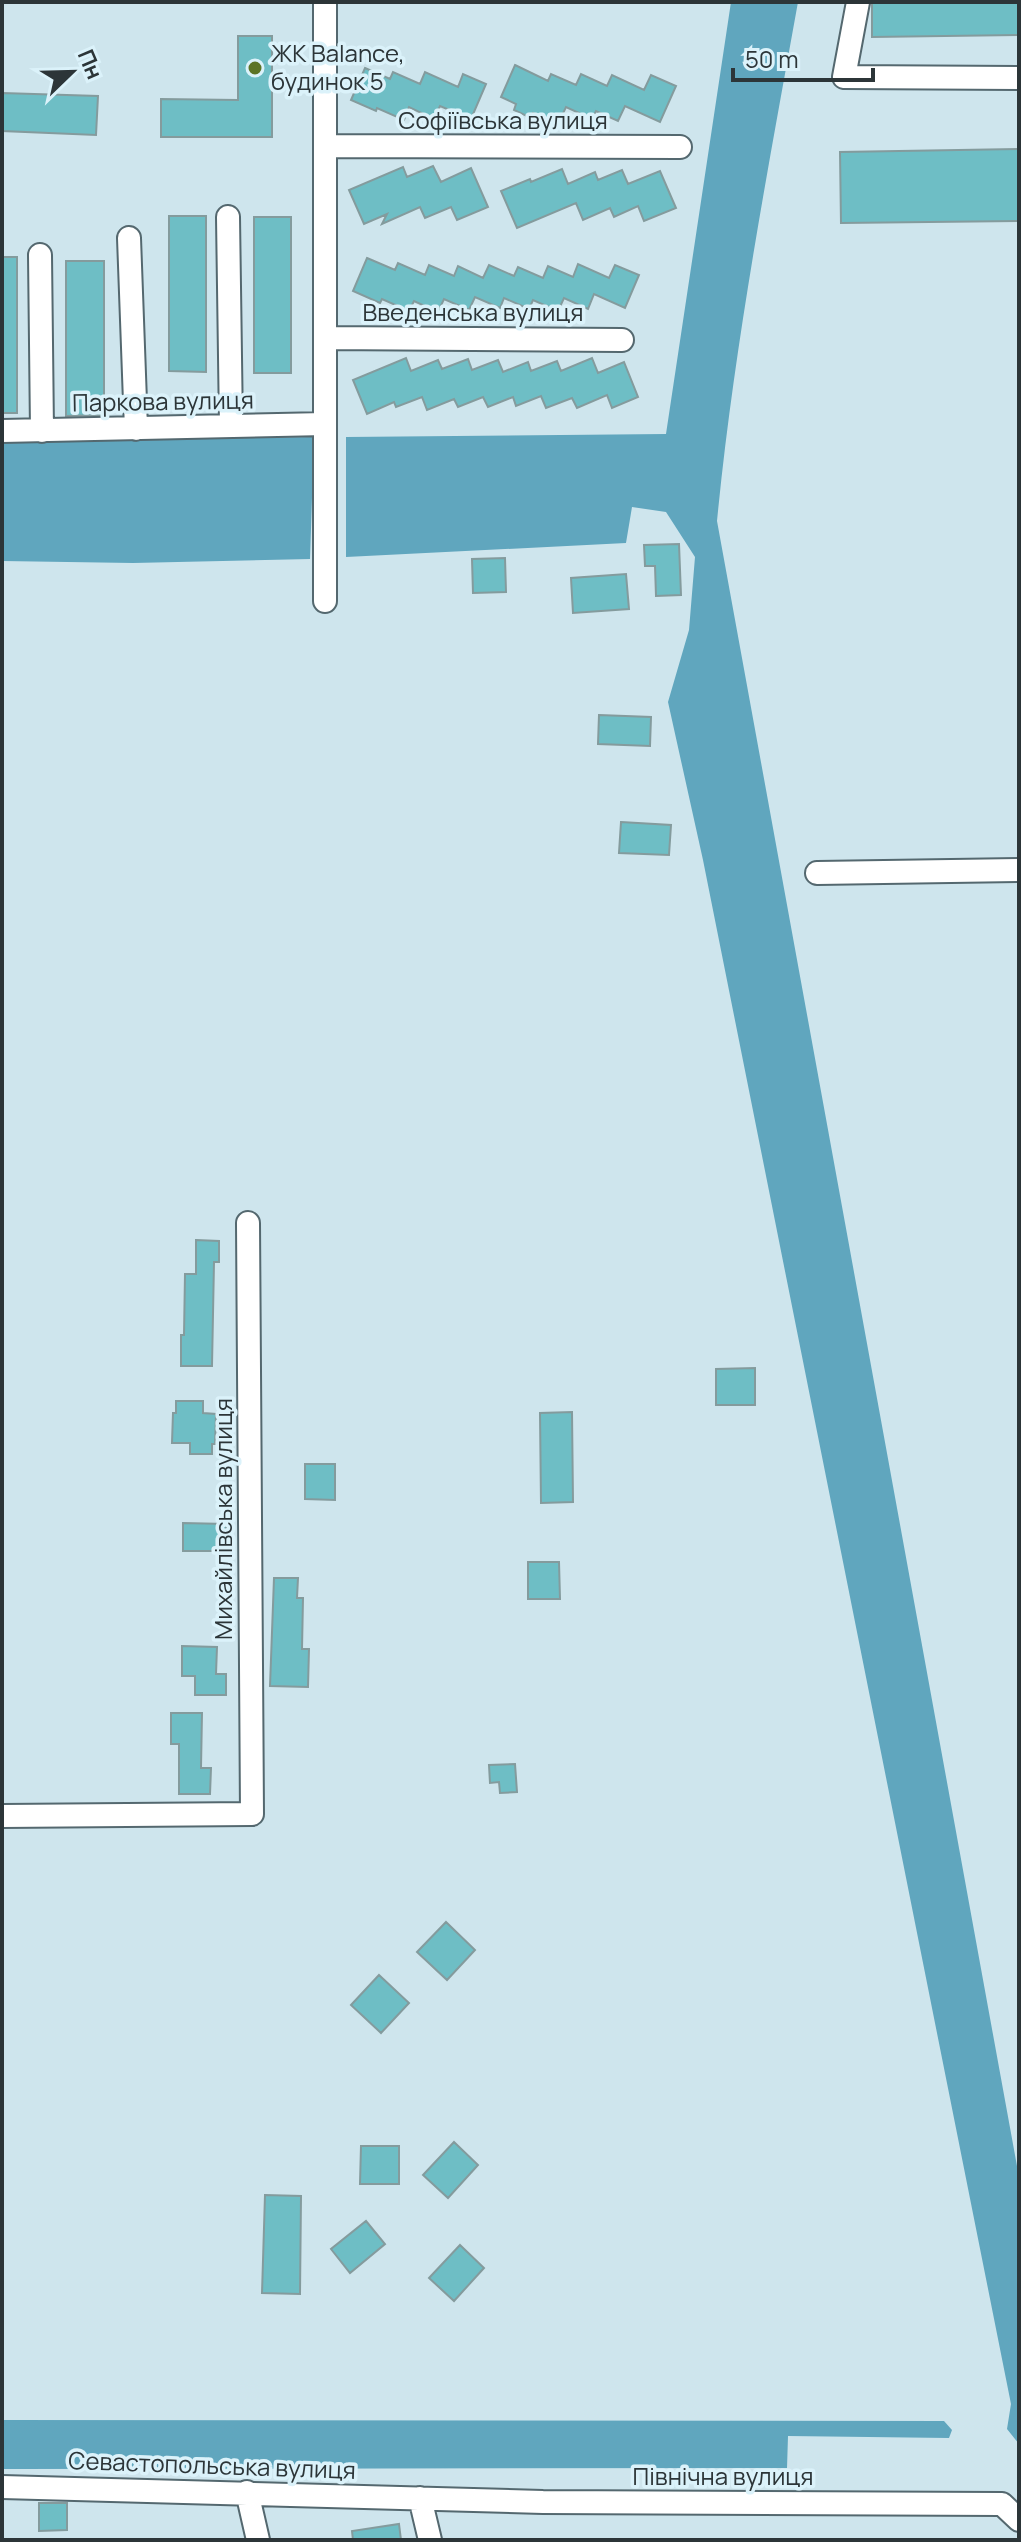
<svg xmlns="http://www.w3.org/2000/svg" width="1021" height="2542" font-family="Manrope,sans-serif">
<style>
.forest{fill:#60a6be}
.building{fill:#6ebec5;stroke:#849b9d;stroke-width:2}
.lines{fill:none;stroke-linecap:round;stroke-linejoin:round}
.minor-casing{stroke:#54686f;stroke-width:26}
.minor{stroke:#fff;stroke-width:22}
.poi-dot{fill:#5c7426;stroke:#dbf2fa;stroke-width:3}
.labels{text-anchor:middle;stroke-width:7;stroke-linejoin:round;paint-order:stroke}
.poi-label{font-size:24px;fill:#2c3538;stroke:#dbf2fa;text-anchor:start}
.street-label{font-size:24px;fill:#2c3538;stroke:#dbf2fa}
</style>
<rect width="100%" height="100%" fill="#cee5ed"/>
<!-- forest -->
<path class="forest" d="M731,2H798C767,174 734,347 717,521L1019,2177V2444L1007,2429L1011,2404L703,860L668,702L689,630L695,557L666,512L632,507L626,543L346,557V437L666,434Z
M314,437L310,559L133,563L2,561V440Z
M2,2420L944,2421L952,2430L949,2438L788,2436L787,2468L2,2469Z"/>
<!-- building -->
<path class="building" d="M872,2H1019V35L872,37Z
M238,36H272V137H161V99L238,100Z
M515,65L548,81L551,74L576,85L581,74L607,86L612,75L644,90L651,75L676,86L660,122L625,106L618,121L596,111L592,119L566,107L558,124L533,113L531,118L514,110L516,104L501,97Z
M365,68L390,79L393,72L420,84L425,72L458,87L463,74L486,84L471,119L440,106L434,119L409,107L404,120L377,108L376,111L351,100Z
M2,93L98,96L96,135L2,131Z
M1019,149V221L841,223L840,152Z
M433,166L441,182L471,168L488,207L457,220L451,207L425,218L420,207L382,224L387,214L364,224L349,190L403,167L407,177Z
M562,169L568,184L595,172L598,180L622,170L628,184L660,171L676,208L644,221L638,206L614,217L610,208L583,220L576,203L517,228L501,191L530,179L531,182Z
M169,216H206V372L169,371Z
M254,217H291V373H254Z
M2,257H17V413H2Z
M367,258L395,270L398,263L425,275L429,265L454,276L458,266L483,278L489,265L514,276L518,267L543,278L548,266L573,277L578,264L609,278L615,265L639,275L625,308L594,294L588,309L564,298L558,311L533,300L529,309L504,298L500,308L475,297L469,310L444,299L438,312L414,301L409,311L382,299L380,303L353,291Z
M66,261H104V415L66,416Z
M406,358L411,371L438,360L442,369L468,359L472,370L498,360L503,372L528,362L531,371L557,361L561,371L592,358L598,373L624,362L638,397L612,408L607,395L577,408L572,398L546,408L541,396L516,406L513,397L488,407L483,397L458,407L454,399L427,410L422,397L396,407L394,402L367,414L353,380Z
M679,544L681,595L656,596L655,566H645L644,545Z
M505,558L506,592L473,593L472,559Z
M626,574L629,609L573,613L571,578Z
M599,715L651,717L650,746L598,744Z
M621,822L671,825L669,855L619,853Z
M196,1240L219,1241V1262H214L212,1366H181V1335H184L185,1274H196Z
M755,1368V1405H716V1369Z
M176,1401H203V1413L216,1414L215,1444H212V1454H190V1443H172L173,1413H176Z
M572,1412L573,1502L541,1503L540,1413Z
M305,1464H335V1500L305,1499Z
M183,1523L226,1524V1551H183Z
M528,1562H559L560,1599H528Z
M274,1578H298L297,1598H303L302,1649H309L308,1687L270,1686Z
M182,1646L217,1647L216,1674H226V1695H195V1676H182Z
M171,1713H202L201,1768H211L210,1794H179V1744H171Z
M515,1764L517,1792L500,1793L499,1782L490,1783L489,1765Z
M446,1922L475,1950L447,1980L417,1952Z
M379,1975L409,2003L381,2033L351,2005Z
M454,2142L478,2165L448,2198L423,2175Z
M361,2146H399V2184H360Z
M265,2195L301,2196L300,2294L262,2293Z
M366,2221L385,2244L350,2273L331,2249Z
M460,2245L484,2268L454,2301L429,2278Z
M39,2503H67V2530L39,2531Z
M399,2524L401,2540H353L352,2531Z"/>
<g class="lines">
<defs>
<path id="minor" d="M858,2L844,77L1019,78
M325,146L680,147
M228,217L231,426
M129,238L136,429
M40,255L42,431
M325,338L622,340
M2,431L325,424
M325,601V2
M817,873L1019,870
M2,1816L252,1814L248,1223
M2,2487L543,2502L1002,2504L1019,2520
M247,2492L258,2540
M420,2498L430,2540"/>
</defs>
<!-- minor casing -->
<use href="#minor" class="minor-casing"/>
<!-- minor -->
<use href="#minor" class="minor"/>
</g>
<!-- markers -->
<circle class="poi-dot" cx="255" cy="68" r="8"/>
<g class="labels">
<!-- poi labels -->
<g class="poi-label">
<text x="271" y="62">ЖК Balance,<tspan x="271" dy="28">будинок 5</tspan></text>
</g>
<!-- street labels -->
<g class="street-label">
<text x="503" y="129">Софіївська вулиця</text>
<text x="473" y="321">Введенська вулиця</text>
<text transform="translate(163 402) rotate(-1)" y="8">Паркова вулиця</text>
<text transform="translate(224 1519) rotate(-90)" y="8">Михайлівська вулиця</text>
<text transform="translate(212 2466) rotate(2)" y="8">Севастопольська вулиця</text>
<text x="723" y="2485">Північна вулиця</text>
</g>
</g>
<!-- border -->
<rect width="1021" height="2542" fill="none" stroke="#2c3538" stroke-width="8"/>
<!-- north arrow -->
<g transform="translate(72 72) rotate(67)" stroke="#dbf2fa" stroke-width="6" paint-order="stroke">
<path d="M0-6L14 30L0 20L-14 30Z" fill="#2c3538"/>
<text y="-12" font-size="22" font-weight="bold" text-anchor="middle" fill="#2c3538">Пн</text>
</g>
<!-- scale -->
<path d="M733 68v12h140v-12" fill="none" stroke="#2c3538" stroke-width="4"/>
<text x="745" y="68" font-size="24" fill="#2c3538" stroke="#dbf2fa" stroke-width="6" paint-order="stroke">50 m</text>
</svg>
